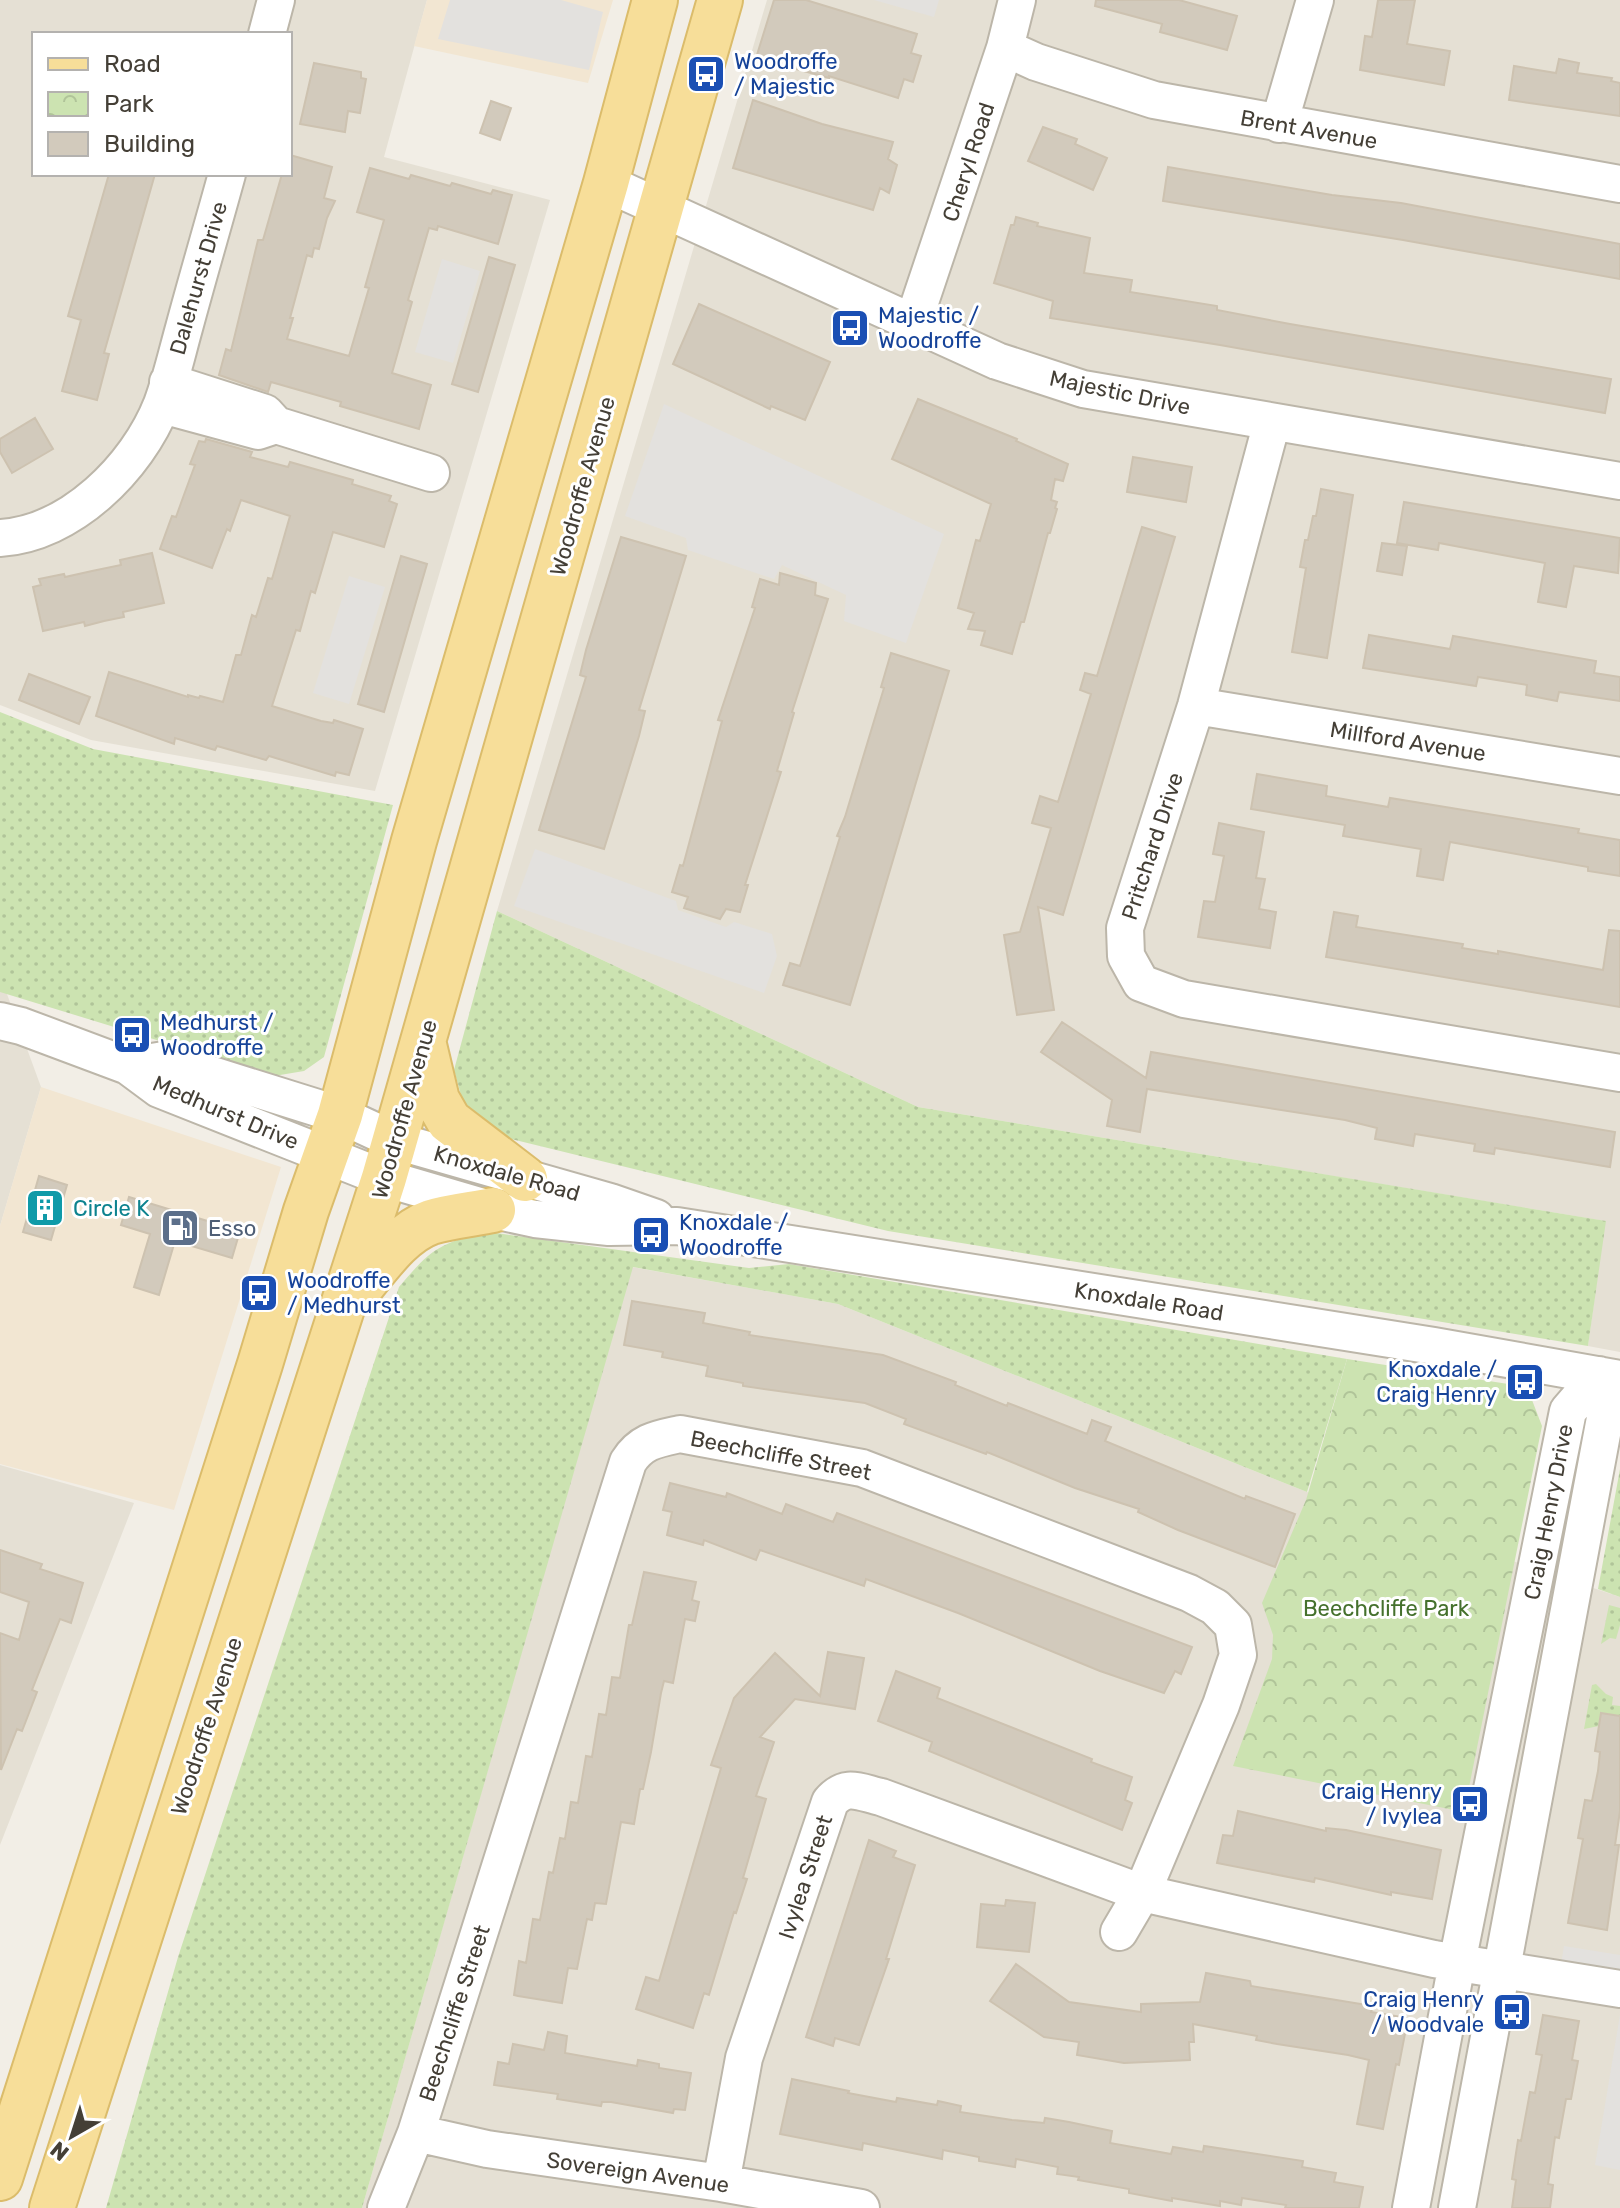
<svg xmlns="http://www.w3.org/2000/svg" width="1620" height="2208" font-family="Rubik,sans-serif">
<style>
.residential{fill:#e5e0d4;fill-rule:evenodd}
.commercial{fill:#f2e6d2}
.grass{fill:url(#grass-dots)}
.park{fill:url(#park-crowns)}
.parking{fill:#e3e1de}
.building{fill:#d2cabc;stroke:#cdc2b0;stroke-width:2}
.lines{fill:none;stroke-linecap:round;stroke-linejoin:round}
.minor-casing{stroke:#bcb6a9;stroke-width:40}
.major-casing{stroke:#dbbc6b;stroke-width:48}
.minor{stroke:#fff;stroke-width:36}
.major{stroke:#f7de99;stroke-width:44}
.labels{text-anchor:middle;stroke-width:6;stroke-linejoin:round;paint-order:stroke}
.transit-label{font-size:22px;fill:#164399;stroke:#fff;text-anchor:start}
.street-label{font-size:22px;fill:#443f36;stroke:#fff}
.culture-label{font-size:22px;fill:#0d838f;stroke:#fff;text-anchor:start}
.service-label{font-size:22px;fill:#4e5e75;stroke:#fff;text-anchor:start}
.park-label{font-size:22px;fill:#45712d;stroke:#fff}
</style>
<defs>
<pattern id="grass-dots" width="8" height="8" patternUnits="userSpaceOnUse" patternTransform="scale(2)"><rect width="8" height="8" fill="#cce3b1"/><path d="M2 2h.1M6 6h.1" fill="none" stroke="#b0c499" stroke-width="1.8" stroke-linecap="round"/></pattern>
<pattern id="park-crowns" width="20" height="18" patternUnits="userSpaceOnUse" patternTransform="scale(2)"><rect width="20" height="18" fill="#cce3b1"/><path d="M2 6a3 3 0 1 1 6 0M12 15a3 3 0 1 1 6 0" fill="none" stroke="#b0c499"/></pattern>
</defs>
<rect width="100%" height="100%" fill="#f2eee6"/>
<!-- residential -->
<path class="residential" d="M0,0H427L384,157L550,200L375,791L91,740L0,705ZM34,34H290V174H34Z
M767,0H1620V1352L1588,1346L1605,1221L918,1107L497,911Z
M0,975L41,1087L0,1226Z
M632,1267L838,1304L1307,1492L1620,1597V2208H362Z
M0,1465L134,1503L0,1845Z"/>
<!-- commercial -->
<path class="commercial" d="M427,0H613L588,83L414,46Z
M41,1087L281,1167L174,1510L0,1464V1226Z"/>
<!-- grass -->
<path class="grass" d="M0,712L93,749L393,805L324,1057L304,1071L274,1076L0,992Z
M497,911L918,1107L1606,1221L1588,1346L888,1231L499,1136L466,1113L454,1070Z
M489,1232L749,1268L789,1264L1347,1359L1307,1492L838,1304L633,1267L362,2208H106L178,1957L399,1287C432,1248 439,1243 489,1232Z
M1620,1469V1597L1598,1589Z
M1609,1605L1620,1608V1625L1616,1639L1610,1638L1601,1644Z
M1596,1684L1606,1694L1613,1697L1612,1705L1620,1706V1716L1602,1713L1599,1726L1584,1729L1592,1685Z"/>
<!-- park -->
<path class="park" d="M1347,1359L1527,1387L1542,1426L1464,1812L1233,1766L1272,1659L1273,1635L1262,1603L1306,1500Z"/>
<!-- parking -->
<path class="parking" d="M450,0H561L603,12L589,70L438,39Z
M874,0H939L934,17Z
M442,259L480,271L453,363L415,352Z
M664,404L944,534L906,643L844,621L846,595L782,565L774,579L688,550L686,538L625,516Z
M349,576L385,587L349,704L313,693Z
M535,849L676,901L678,910L726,927L734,922L772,934L777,956L764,993L514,906Z
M1564,1946L1620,1955V1974L1561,1964Z
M1620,2015V2170L1595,2165Z"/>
<!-- building -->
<path class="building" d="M774,0H806L917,34L911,53L921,56L913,82L904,79L898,98L829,76V78L756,58Z
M1096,0H1179L1237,16L1227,50L1160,32L1162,24L1095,6Z
M1378,0H1415L1407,44L1450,51L1444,85L1360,70L1365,36L1372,37Z
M1559,59L1579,63L1577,73L1612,78L1611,81L1620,83V116L1509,100L1514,66L1556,73Z
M314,63L361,72V78L366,79L360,113L348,111L345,132L300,124Z
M753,100L822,124L893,142L888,159L897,165L889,193L880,188L873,210L733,168Z
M491,101L511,108L500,140L480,133Z
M1043,127L1077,139L1075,144L1107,158L1093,190L1028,161Z
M290,155L332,167L324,198L335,201L327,218L319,249L314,248L312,257L307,255L290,318H293L287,339L349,356L369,288L365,287L384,220L357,212L370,168L409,179L411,175L450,186L452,183L491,194L493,190L512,195L498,244L438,226L437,230L429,228L408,300L412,302L392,373L431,385L419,429L340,406L341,402L271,382L268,392L219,375L226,349L231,351L258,240H263L282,174H290Z
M1168,167L1332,195L1401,203L1620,244V279L1403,240L1163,201Z
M109,174H155L104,353L109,354L97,400L62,391L81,320L68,316Z
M1016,217L1038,223L1037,226L1090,238L1084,273L1132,280L1130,292L1217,306V310L1290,324L1611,379L1605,413L1220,345L1050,318L1053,301L994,283L1011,225H1014Z
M489,257L515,265L478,392L452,384Z
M699,304L830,362L805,420L771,406L770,409L673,364Z
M918,399L1017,439L1016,441L1068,464L1063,481L1055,479L1051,500L1057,502L1055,508L1057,509L1050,533H1048L1024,622H1021L1012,654L981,645L985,631L968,629L974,613L958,608L976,540L980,541L991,504L892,459Z
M35,418L53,449L12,473L0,452V439Z
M206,439L252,452L250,457L288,467L290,462L353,480L352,484L391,496L389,501L397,504L384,547L333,532L315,593L311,591L300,631L296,630L272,706L321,721L333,723L334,720L363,729L349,775L336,772L335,776L269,756L266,760L217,746L215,750L175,738L174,744L96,716L109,672L188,697V695L199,698L200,696L223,702L236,655H241L252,615L256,617L268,578L272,579L290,516L241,500L230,531L227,529L212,568L160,549L172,516L176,517L185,492L195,465L190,464L199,441L205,442Z
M1133,457L1192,467L1186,502L1127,492Z
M1321,489L1353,495L1327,658L1292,652L1306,568L1300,567L1305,540H1308L1313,516H1316Z
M1404,502L1620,538L1618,573L1574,566L1566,607L1538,602L1545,563L1439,543L1438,550L1397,543Z
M1142,527L1175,537L1063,915L1038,907L1054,1010L1017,1015L1004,935L1020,932L1051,828L1032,823L1040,796L1058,802L1091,694L1080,690L1085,673L1097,676Z
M621,537L686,556L639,710L645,711L639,736L604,849L539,830L586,677L580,675L586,650Z
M1382,543L1407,546L1402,575L1377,571Z
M152,553L164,603L123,612L124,617L104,621L85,626L84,622L43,631L33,587L41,585L39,579L64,574L65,577L92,571L121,565L120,560Z
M401,556L427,564L384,712L358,704Z
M780,573L816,583L815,595L828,599L792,712L794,713L777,771L781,772L745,885H748L740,912L726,909L720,919L684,908L688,897L672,892L680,865L683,866L722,721L718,720L755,608L752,607L760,579L779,585Z
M1369,635L1450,649L1453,636L1596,661L1594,673L1620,677V701L1559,692L1557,701L1526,695L1527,685L1478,677L1476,686L1363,668Z
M891,653L949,671L850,1005L783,985L790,963L800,966L840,837L837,836L845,817L884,688L881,687Z
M29,674L90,697L79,724L19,700Z
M1257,774L1327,786L1326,796L1388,807L1390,798L1579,829L1578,833L1620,840V876L1588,871V867L1450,842L1443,880L1417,876L1421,849L1343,836L1345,825L1251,809Z
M1219,823L1264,832L1256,878L1265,879L1259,909L1276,912L1270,948L1198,937L1204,901L1215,902L1224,856L1213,854Z
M1334,912L1358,916L1356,927L1463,944L1462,948L1498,954V951L1603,970L1609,930L1620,931V1007L1326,957Z
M1062,1022L1146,1078L1151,1052L1615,1132L1610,1167L1495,1148L1494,1154L1474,1151L1475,1144L1415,1134L1413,1146L1375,1139L1377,1128L1345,1120L1147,1089L1140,1132L1107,1126L1112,1100L1041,1052Z
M39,1176L67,1185L51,1240L23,1232Z
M129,1197L240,1231L232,1258L175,1241L159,1295L134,1287L150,1234L121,1225Z
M632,1301L705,1313L703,1323L750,1332L749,1335L883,1355L956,1382L955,1385L1007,1406L1008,1403L1087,1434L1092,1420L1111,1427L1105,1441L1245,1499L1246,1496L1295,1514L1275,1567L1178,1530L1138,1512L1139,1509L1075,1488L987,1452L986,1454L904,1424L906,1419L865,1403L743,1386V1383L706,1376L708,1366L662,1357L663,1352L624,1345Z
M670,1483L726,1497L727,1493L782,1514L786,1504L833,1522L837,1513L1192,1647L1181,1674L1175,1671L1164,1693L1100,1671L958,1613L866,1579L864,1586L760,1550L756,1560L704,1540L703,1545L667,1535L672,1512L663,1510Z
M0,1550L42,1564L40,1569L83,1583L71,1623L60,1619L32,1690L37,1692L29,1713L22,1731L17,1729L1,1770L0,1633L19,1640L29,1602L0,1592Z
M644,1572L696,1582L692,1600L699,1602L695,1621L685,1619L673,1683L664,1681L661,1693L651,1752L643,1789H640L634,1824L621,1822L606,1904L595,1903L592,1920L587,1919L577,1969L568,1968L562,2003L518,1996L514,1995L519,1961L526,1963L533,1919L540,1920L549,1872L553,1873L560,1838L565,1839L571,1802L578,1803L586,1756L592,1757L599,1714L606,1715L612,1677L620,1678L629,1625H632Z
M828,1652L864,1658L855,1709L795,1699L760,1737L774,1742L756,1796L766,1799L743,1878L747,1879L736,1913L734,1912L709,1995L704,1993L693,2028L636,2009L646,1977L659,1981L721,1768L711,1765L734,1698L775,1653L820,1696Z
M896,1671L940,1688L937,1698L1092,1759L1091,1762L1132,1777L1125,1800L1132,1803L1122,1830L929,1751L932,1742L878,1721Z
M1601,1713L1620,1716V1811L1615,1845H1619L1607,1930L1568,1923L1583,1839L1578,1838L1585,1800L1592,1801L1598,1771L1600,1752L1595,1751Z
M1238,1811L1326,1831V1828L1346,1830L1441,1850L1432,1899L1391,1892V1895L1315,1878L1314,1882L1217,1863L1223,1835L1233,1836Z
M869,1840L896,1851L893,1857L915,1865L886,1959H889L859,2045L835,2038L833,2046L806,2037Z
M1006,1900L1035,1903L1029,1952L977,1947L981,1904L1005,1906Z
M1016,1964L1069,2002L1141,2012V2004L1200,2002L1206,1973L1250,1981L1251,1986L1373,2006L1371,2012L1408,2018L1399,2065L1396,2064L1383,2129L1357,2124L1369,2060L1348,2055L1277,2044L1256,2040L1257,2036L1193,2024L1194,2042H1189L1190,2060L1124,2063L1077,2055L1079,2042L1044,2037L990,2001Z
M1543,2015L1579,2021L1572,2060L1578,2061L1571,2099H1566L1559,2138L1555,2137L1548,2184L1553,2185L1550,2208H1512L1516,2180L1512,2179L1518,2140L1521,2141L1530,2092L1535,2093L1542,2055L1536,2054Z
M548,2032L567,2036L565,2053L637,2066L638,2060L659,2064V2068L691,2073L685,2110L674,2109L673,2113L611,2102H602L601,2106L557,2099L558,2094L494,2085L498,2062L509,2064L513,2044L544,2050Z
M792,2079L849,2091L848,2093L896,2102L897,2098L937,2105L938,2101L961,2106L960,2112L1012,2120L1044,2123L1045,2118L1069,2122L1112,2131L1110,2143L1171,2154L1173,2147L1203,2152L1204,2146L1303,2161L1302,2167L1336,2173L1334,2182L1363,2187L1359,2208H1285L1286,2205L1242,2198L1241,2205L1220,2201V2206L1172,2198V2201L1129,2193V2189L1078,2180L1079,2177L1057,2174L1058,2167L1016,2159L1015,2167L979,2161V2157L943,2150L942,2159L863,2143L862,2150L780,2134Z"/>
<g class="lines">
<defs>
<path id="minor" d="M267,34L276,0
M1005,48L1036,62L1154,100L1620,184
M1279,124L1315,0
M606,183L997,361L1083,389L1620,481
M913,323L1005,48L1017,0
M162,405L258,431L276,425L265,413L168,382
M1272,422L1196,706L1125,928L1126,956L1141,983L1184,999L1620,1073
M276,425L431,473
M0,538C70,534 137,468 162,404C171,380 177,353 184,328C198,276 213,225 227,174
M1196,706L1620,776
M0,1021L21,1026L128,1066L159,1089L384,1178L493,1210L535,1219L609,1227L677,1226L1434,1346L1620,1379
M128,1066L164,1060L340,1115L396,1141L610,1202L656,1218
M416,2133L487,2149L721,2183L861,2208
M721,2183L744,2058L830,1802C846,1783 859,1792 881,1797L1142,1893L1119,1932
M386,2208L416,2133L628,1462C641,1441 657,1439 680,1434L862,1468L1189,1593L1215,1607L1233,1625L1238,1655L1221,1705L1142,1893L1434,1959L1620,1989
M1411,2208L1457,1963L1568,1411L1599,1375
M1457,2208L1605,1418L1599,1375"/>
<path id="major" d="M424,1045L437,1100L449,1121L525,1179
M354,1295C376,1270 399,1233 431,1222C451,1216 473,1214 493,1210
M0,2178L260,1364L306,1211L340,1115L414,841L606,183L655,0
M52,2208L384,1178L720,0"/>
</defs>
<!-- minor casing -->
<use href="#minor" class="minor-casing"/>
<!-- major casing -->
<use href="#major" class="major-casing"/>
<!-- minor -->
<use href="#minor" class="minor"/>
<!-- major -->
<use href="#major" class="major"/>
</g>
<!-- icons -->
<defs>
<symbol id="bus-square" viewBox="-11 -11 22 22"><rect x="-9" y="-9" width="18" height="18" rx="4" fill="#1a4fb4" stroke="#fff"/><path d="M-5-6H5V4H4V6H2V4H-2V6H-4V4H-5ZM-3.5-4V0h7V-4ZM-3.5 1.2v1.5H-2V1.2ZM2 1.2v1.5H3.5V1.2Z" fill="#fff"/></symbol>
<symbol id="building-square" viewBox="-11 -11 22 22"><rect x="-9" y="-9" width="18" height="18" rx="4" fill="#0f9aa8" stroke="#fff"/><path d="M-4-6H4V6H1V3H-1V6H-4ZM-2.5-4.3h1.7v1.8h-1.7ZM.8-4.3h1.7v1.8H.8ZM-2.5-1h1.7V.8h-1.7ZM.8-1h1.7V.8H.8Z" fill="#fff"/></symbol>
<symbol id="fuel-square" viewBox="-11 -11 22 22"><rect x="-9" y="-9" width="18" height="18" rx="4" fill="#5c6f8a" stroke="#fff"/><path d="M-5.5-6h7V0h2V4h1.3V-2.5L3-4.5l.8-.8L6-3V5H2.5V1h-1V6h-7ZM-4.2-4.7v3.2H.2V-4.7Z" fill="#fff"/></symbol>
</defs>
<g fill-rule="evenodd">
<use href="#bus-square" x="684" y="52" width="44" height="44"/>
<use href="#bus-square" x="828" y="306" width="44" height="44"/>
<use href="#bus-square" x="110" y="1013" width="44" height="44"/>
<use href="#building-square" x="23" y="1186" width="44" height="44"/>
<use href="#fuel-square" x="158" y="1206" width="44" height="44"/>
<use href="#bus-square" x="629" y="1213" width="44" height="44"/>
<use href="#bus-square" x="237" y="1271" width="44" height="44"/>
<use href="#bus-square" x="1503" y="1360" width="44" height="44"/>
<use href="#bus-square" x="1448" y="1782" width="44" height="44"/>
<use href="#bus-square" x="1490" y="1990" width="44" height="44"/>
</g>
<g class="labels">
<!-- transit labels -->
<g class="transit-label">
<text x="734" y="69">Woodroffe<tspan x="734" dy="25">/ Majestic</tspan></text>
<text x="878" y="323">Majestic /<tspan x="878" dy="25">Woodroffe</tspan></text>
<text x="160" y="1030">Medhurst /<tspan x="160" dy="25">Woodroffe</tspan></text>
<text x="679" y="1230">Knoxdale /<tspan x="679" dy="25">Woodroffe</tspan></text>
<text x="287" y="1288">Woodroffe<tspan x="287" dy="25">/ Medhurst</tspan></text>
<text x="1497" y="1377" text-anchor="end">Knoxdale /<tspan x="1497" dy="25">Craig Henry</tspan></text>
<text x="1442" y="1799" text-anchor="end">Craig Henry<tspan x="1442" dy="25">/ Ivylea</tspan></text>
<text x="1484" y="2007" text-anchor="end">Craig Henry<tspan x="1484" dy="25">/ Woodvale</tspan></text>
</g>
<!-- street labels -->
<g class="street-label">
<text transform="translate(1309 129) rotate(10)" y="8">Brent Avenue</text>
<text transform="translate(968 162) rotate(-72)" y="8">Cheryl Road</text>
<text transform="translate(198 278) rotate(-74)" y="8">Dalehurst Drive</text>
<text transform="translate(1120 392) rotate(12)" y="8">Majestic Drive</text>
<text transform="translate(582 486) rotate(-74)" y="8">Woodroffe Avenue</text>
<text transform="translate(1408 741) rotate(9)" y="8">Millford Avenue</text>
<text transform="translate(1152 846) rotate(-72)" y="8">Pritchard Drive</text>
<text transform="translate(404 1109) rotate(-74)" y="8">Woodroffe Avenue</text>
<text transform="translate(226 1112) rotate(23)" y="8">Medhurst Drive</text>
<text transform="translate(507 1173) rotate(16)" y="8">Knoxdale Road</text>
<text transform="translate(1149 1301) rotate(9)" y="8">Knoxdale Road</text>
<text transform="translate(781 1455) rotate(11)" y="8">Beechcliffe Street</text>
<text transform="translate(1548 1512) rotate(-79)" y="8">Craig Henry Drive</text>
<text transform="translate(206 1726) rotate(-72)" y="8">Woodroffe Avenue</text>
<text transform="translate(805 1877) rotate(-72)" y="8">Ivylea Street</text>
<text transform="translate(454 2013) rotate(-72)" y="8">Beechcliffe Street</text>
<text transform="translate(638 2172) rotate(8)" y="8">Sovereign Avenue</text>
</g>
<!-- culture labels -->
<g class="culture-label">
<text x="73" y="1216">Circle K</text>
</g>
<!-- service labels -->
<g class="service-label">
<text x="208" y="1236">Esso</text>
</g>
<!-- park labels -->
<g class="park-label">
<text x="1386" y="1616">Beechcliffe Park</text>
</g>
</g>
<!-- legend -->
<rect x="32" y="32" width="260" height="144" fill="#ffffff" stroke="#b4b2af" stroke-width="2"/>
<rect x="48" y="58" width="40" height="12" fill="#f7de99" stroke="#b4b2af" stroke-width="2"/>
<text x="104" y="72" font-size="24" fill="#443f36">Road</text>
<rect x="48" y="92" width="40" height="24" fill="url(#park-crowns)" stroke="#b4b2af" stroke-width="2"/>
<text x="104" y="112" font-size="24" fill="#443f36">Park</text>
<rect x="48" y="132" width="40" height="24" fill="#d2cabc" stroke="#b4b2af" stroke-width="2"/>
<text x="104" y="152" font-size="24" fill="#443f36">Building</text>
<!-- north arrow -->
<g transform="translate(72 2136) rotate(219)" stroke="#ffffff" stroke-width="6" paint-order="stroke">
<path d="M0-6L14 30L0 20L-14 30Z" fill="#443f36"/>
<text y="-12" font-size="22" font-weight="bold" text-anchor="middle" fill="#443f36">N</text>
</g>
</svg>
